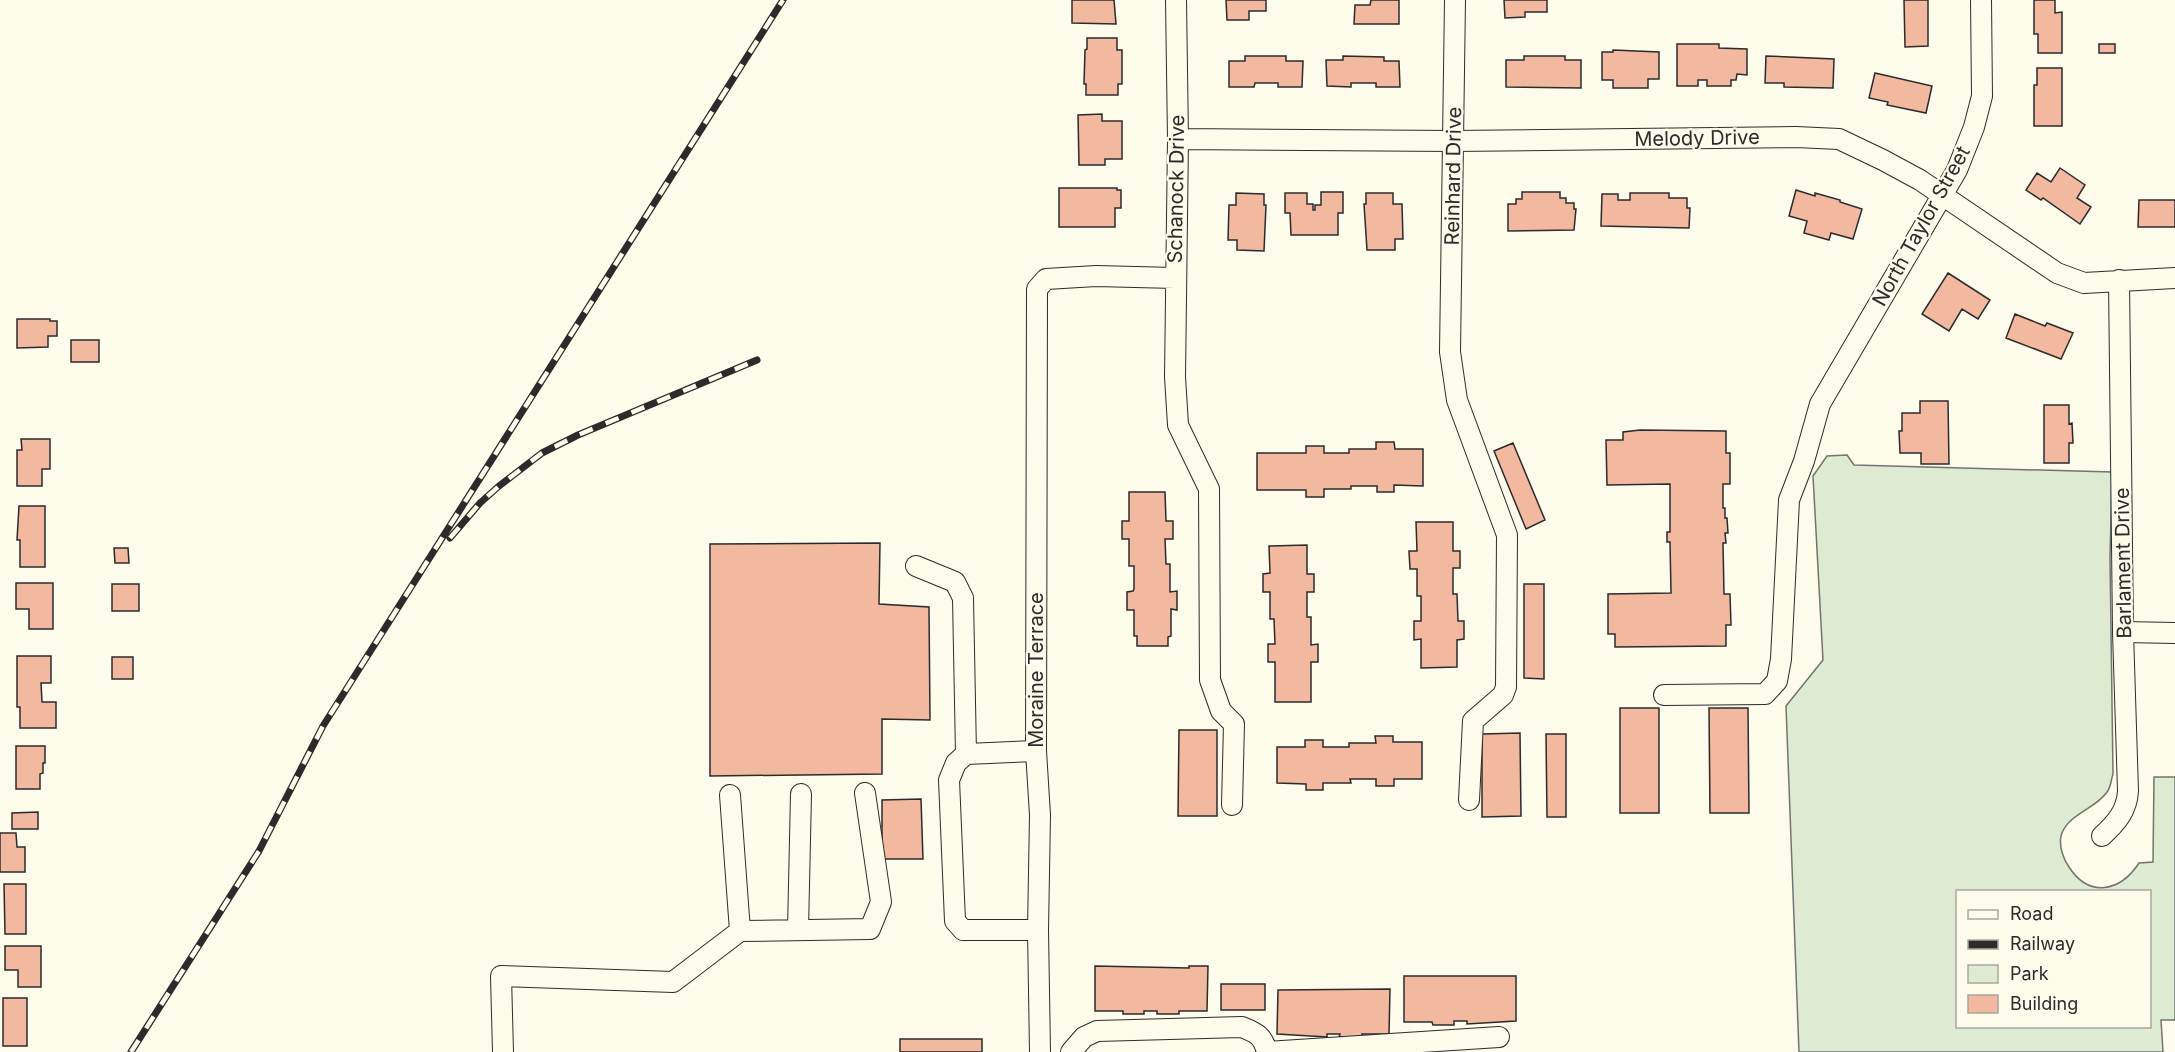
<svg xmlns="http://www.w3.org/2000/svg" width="2175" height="1052" font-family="Inter,sans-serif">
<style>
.green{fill:#deebd1;stroke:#74746e;stroke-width:1.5;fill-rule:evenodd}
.building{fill:#f2b8a0;stroke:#2b2b2b;stroke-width:1.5}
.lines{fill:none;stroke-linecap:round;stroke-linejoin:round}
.minor-casing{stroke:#2b2b2b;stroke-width:22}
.minor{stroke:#fdfbea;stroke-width:20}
.rail-casing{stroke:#2b2b2b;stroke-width:7}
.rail{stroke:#fdfbea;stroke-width:4.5;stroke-dasharray:14;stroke-linecap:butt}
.labels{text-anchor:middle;stroke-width:4.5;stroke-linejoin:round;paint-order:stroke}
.street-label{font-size:20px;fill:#2b2b2b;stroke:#fdfbea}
</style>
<rect width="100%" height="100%" fill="#fdfbea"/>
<!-- green -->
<path class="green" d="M1847,455L1854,465L2112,472L2110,558L2113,774C2111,780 2111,787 2107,792C2096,809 2067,814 2061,836C2059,846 2063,859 2069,867C2089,898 2120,892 2139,863L2153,862L2154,777H2175V1020H2161L2163,1052H1799L1786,706L1823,660L1813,476L1827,456ZM1958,892H2150V1026H1958Z"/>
<!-- building -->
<path class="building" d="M1072,0H1114L1116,24L1072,23Z
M1226,0H1266V11H1249V20H1227Z
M1371,0H1399V24H1354L1355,5H1370Z
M1504,0H1547V12H1525V17L1505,18Z
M1904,0H1928V46L1905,47Z
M2055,0V13L2062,12V53H2038V34H2034V0Z
M1087,38H1117V50H1122V84H1118V95H1086V84H1084L1085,50L1087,49Z
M1677,44H1719V48L1747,49V75L1737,74L1736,80H1731V86H1707V80H1698V86H1677Z
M2099,44H2115V53H2099Z
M1613,50L1659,52V79H1648V88H1613V80H1602V52H1613Z
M1245,56H1286V61H1303L1302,87H1278V83H1255L1254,87H1229V61H1245Z
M1343,56L1384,57V61H1399L1400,87H1376V83H1351V87L1327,86L1326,60H1343Z
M1524,56H1565V60H1581V88L1506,87V60H1524Z
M1766,56L1834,59L1833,88L1784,87V83H1765Z
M2037,68H2062V126H2034V85H2037Z
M1875,73L1932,86L1926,113L1887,105L1888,102L1869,98Z
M1102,114V121H1122V159H1105V165H1079L1078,115Z
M2060,168L2085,185L2077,198L2091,207L2080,224L2043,198L2041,200L2026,190L2037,173L2051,182Z
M1059,188H1117V190H1121V208H1115V227H1059Z
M1796,190L1815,196V193L1840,200V202L1862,209L1853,239L1831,233L1829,240L1804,233L1807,221L1789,216Z
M1321,192H1343V213H1338V235H1291L1290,213H1285V193H1307V204H1313V210H1315V205H1321Z
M1522,192H1560V198H1566V203H1574V209H1576L1574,230L1508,231V204H1516V199H1522Z
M1236,193L1264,194V205H1266L1264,251L1237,250V240H1228L1229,205H1236Z
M1366,193H1393V204H1402L1403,239H1395V250H1367L1364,204H1366Z
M1630,193H1669V198H1687V208H1690L1689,228L1601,226L1602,194H1618V200H1630Z
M2139,200H2175V227H2138Z
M1948,273L1990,300L1978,319L1962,309L1949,331L1922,314Z
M2015,314L2045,326L2047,323L2073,333L2061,359L2006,338Z
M17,319H50V321H57V336H48V347L17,348Z
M71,340H99V362H71Z
M1920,401H1948L1949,464H1921V453H1900L1899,431H1902V413H1920Z
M2044,405H2069V424L2072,423L2073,443H2069V463H2044Z
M1640,430L1726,431V453H1730V484H1723V508H1725V518H1727L1728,533H1725L1726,543H1723L1724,594H1730L1731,625H1726V646L1615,647V634H1608V594L1671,593L1670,542H1667V532H1670V484L1607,485L1606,440H1623V432Z
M21,439H50V469H42V486H17V450H22Z
M1376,442H1394L1395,449H1423V486L1394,485V492H1377V486H1351V489H1324V497H1306V490H1257V453H1306V446H1324V453H1349V449H1376Z
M1513,443L1545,520L1526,529L1494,451Z
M1129,492H1165L1166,521H1173V539H1165L1166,564H1170V592L1177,591V610L1171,609V636L1168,637V646H1137V636H1134V610H1127V592L1133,591L1134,589V566H1129V539H1122V521H1129Z
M19,506H45V567H20V540H17Z
M1416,522H1453V551H1460V568H1453V594H1457L1458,621H1464V639L1457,640V667L1421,668V639L1414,640V621H1421V596H1417V569H1410L1409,551H1417Z
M880,543L879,604L929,607L930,720L882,719V774L710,776V544Z
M1307,545V574H1314V592H1307V617H1311V645L1318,644V662H1311V702H1275V662H1268V644H1275L1274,619H1270V592H1263V574L1270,573L1269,546Z
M114,548H128L129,563H115Z
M16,583H53V629H29V609H16Z
M112,584H139V611H112Z
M1524,584H1544V679L1524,678Z
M17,656H51V683H41L42,702H56V728H20V707H17Z
M112,657H133V679H112Z
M1620,708H1659V813H1620Z
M1709,708H1748L1749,813H1710Z
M1179,730H1217V816H1178Z
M1520,733L1521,816L1482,817V734Z
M1546,734H1566V817H1547Z
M1375,736H1393V742H1422V779H1394V786H1376V779H1350L1351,783H1323V790H1306V784L1277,783V747H1305V740H1323V747H1349V743H1376Z
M16,746H45V763H43V773L40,774V789H16Z
M921,799L923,859H882V800Z
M38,812V829H12V813Z
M0,833H16L17,847H25V872H0Z
M4,884H26V934H5Z
M5,946H41V987H18V970H5Z
M1095,966L1189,968V966H1208L1207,1011H1179V1014H1157V1011H1144V1014H1123V1011H1095Z
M1404,976H1516V1021L1467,1024V1021H1454V1025H1433L1432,1022H1404Z
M1221,984H1265V1010H1221Z
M1390,989L1389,1034H1362V1037H1339L1340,1034H1327V1037L1277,1034L1278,990Z
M3,998H27V1046H3Z
M900,1039H982V1052H900Z"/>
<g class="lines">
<defs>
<path id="minor" d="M1176,0L1178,139L1175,377L1178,425L1209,489L1210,680L1221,711L1234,724L1232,805
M1455,0L1450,352L1457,400L1507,535L1506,687L1503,695L1473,721L1469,800
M1178,139L1453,141L1796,137L1839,139L1883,160L1920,180L2057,273L2084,283L2175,278
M916,566L955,582L963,598L966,754L1036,751
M2123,632L2175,633
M1664,695L1765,694L1777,681L1781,659L1789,500L1804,461L1820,404L1957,170L1974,127L1982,96L1981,0
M966,754L956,763L949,780L955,921L963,930H1038
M730,795L740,931
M2102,836C2116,823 2127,811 2128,791L2123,632L2119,280
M798,930L801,794
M503,1052L501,976L673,982L740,931L870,929L881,902L865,793
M1040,1052L1038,930L1040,815L1036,751L1037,289L1046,279L1096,276L1175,278
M1071,1052L1084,1037L1097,1031L1242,1027C1257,1033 1263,1036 1267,1052
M1267,1052L1499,1037"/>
</defs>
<!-- minor casing -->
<use href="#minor" class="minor-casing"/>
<!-- minor -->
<use href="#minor" class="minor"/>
<defs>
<path id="rail" d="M450,538L480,503L499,486L542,453L578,435L757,360
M131,1052L259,851L323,726L783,0"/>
</defs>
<!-- rail casing -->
<use href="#rail" class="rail-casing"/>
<!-- rail -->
<use href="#rail" class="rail"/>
</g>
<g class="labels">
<!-- street labels -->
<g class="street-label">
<text transform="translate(1697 138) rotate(-1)" y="7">Melody Drive</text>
<text transform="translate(1453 176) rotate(-89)" y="7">Reinhard Drive</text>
<text transform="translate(1176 189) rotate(-89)" y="7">Schanock Drive</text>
<text transform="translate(1921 226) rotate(-61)" y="7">North Taylor Street</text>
<text transform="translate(2123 563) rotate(-91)" y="7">Barlament Drive</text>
<text transform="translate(1036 670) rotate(-90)" y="7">Moraine Terrace</text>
</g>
</g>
<!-- legend -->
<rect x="1956" y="890" width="195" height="138" fill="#fdfbea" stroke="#a9a89e" stroke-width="1.5"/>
<rect x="1968" y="910" width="30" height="9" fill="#fdfbea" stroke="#a9a89e" stroke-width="1.5"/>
<text x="2010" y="920" font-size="18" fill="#2b2b2b">Road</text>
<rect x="1968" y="940" width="30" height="9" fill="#2b2b2b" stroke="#a9a89e" stroke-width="1.5"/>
<text x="2010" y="950" font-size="18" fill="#2b2b2b">Railway</text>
<rect x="1968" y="965" width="30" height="18" fill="#deebd1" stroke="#a9a89e" stroke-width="1.5"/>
<text x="2010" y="980" font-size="18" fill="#2b2b2b">Park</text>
<rect x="1968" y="995" width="30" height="18" fill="#f2b8a0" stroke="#a9a89e" stroke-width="1.5"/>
<text x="2010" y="1010" font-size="18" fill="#2b2b2b">Building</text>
</svg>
